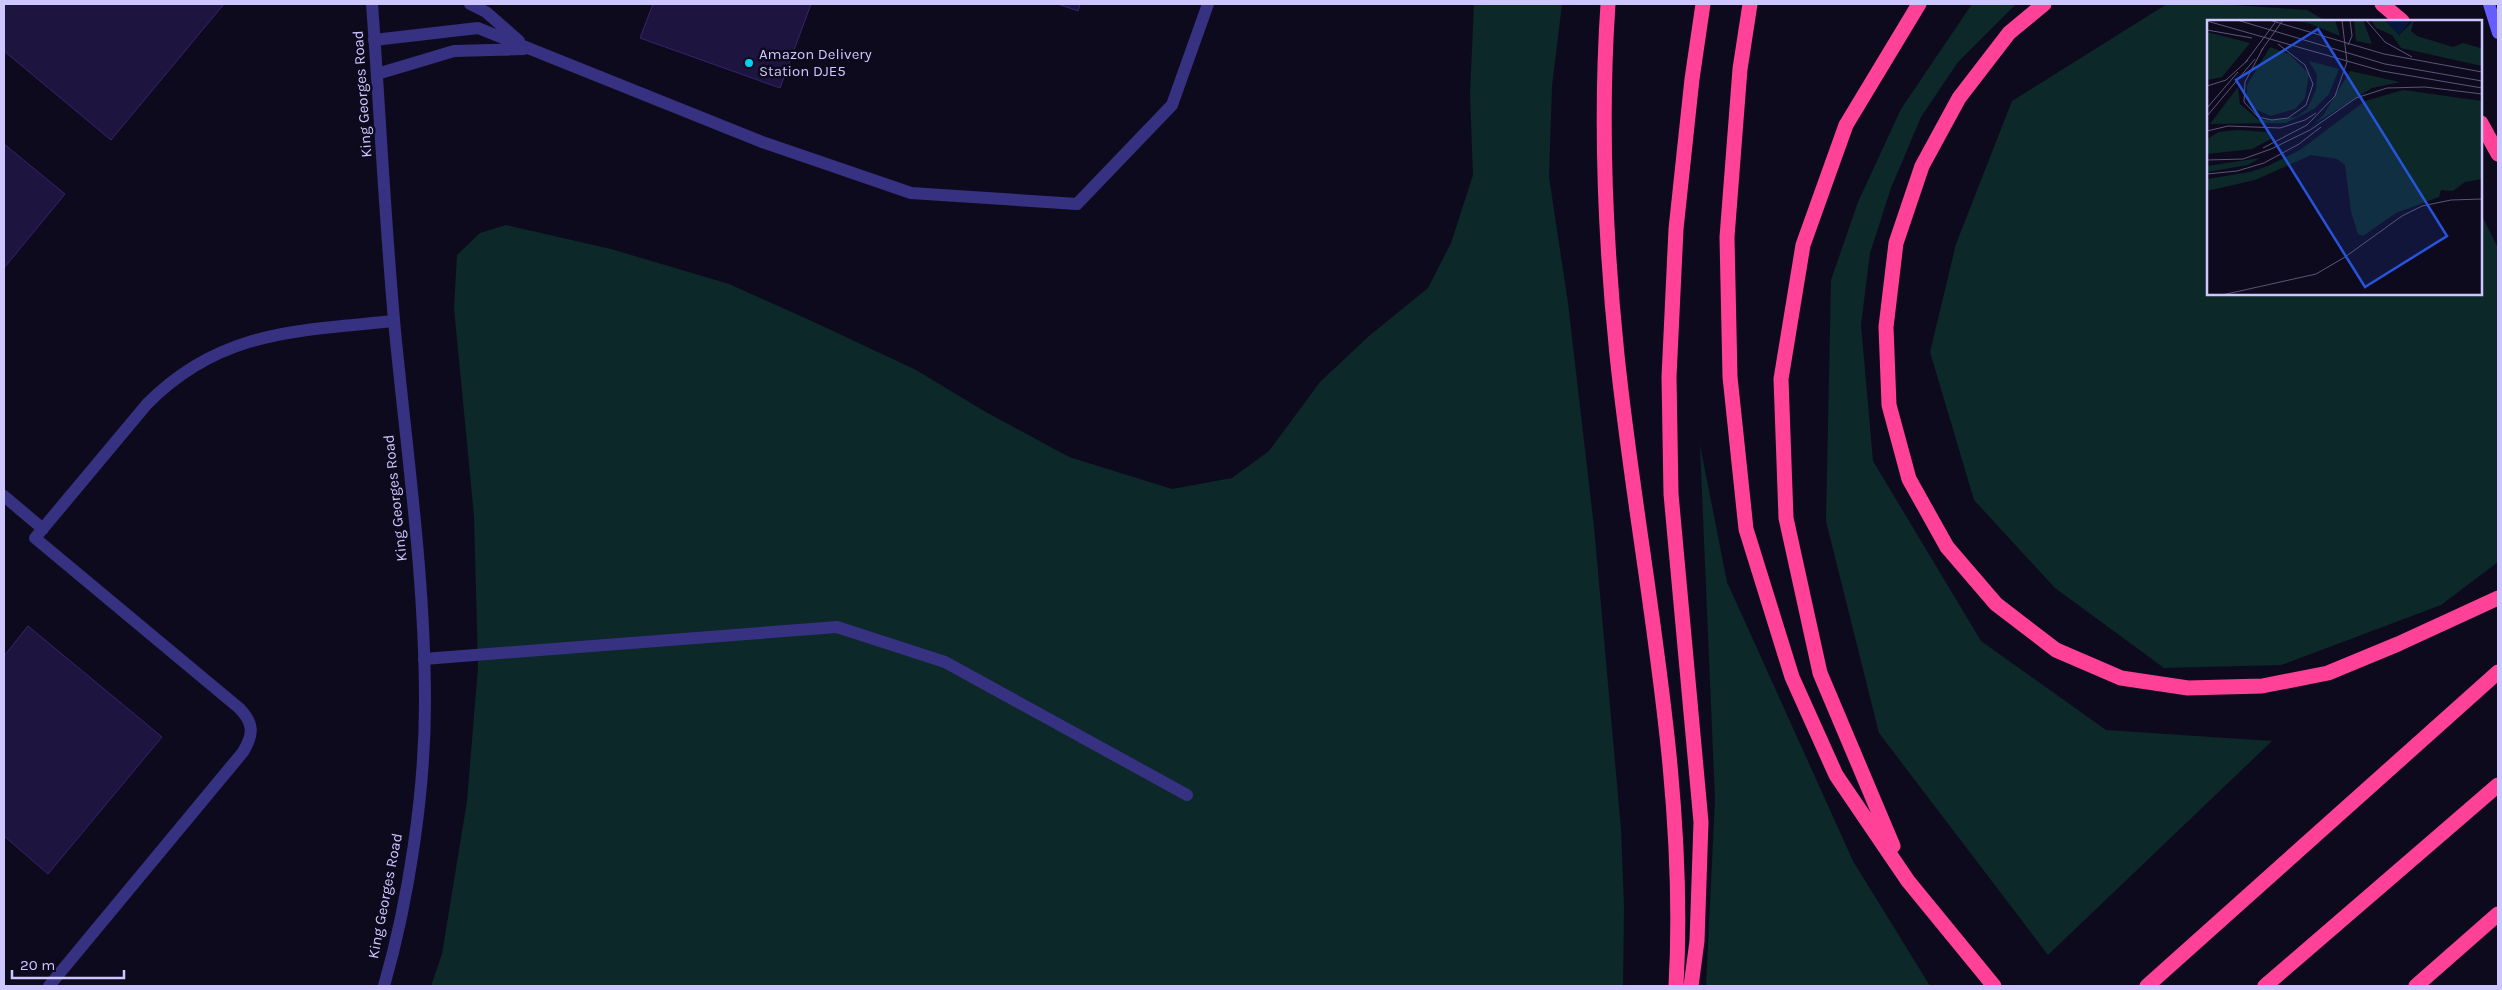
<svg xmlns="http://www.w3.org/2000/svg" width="2502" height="990" font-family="Karla,sans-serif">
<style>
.green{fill:#0c2828}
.building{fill:#1e1440;stroke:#35246e}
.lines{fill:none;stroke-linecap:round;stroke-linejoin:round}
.service{stroke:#363181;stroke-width:12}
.tertiary{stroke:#363181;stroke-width:12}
.secondary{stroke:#665dff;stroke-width:12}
.motorway{stroke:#ff4197;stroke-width:15}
.poi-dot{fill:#00d3f1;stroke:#0e0a1e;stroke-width:2}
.labels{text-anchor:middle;stroke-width:5;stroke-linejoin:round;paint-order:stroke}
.poi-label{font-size:15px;fill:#cec6ff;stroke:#0e0a1e;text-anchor:start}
.street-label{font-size:15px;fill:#cec6ff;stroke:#0e0a1e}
.inset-road{fill:none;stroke:#5b5578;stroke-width:1}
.view{fill:#2654da;fill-opacity:0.15;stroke:#2654da;stroke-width:2.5}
.inset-edge{fill:none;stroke:#cec6ff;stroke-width:2.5}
</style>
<rect width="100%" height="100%" fill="#0e0a1e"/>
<!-- green -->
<path class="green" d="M1474,4H1562L1552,86L1549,177L1568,303L1594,527L1621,829L1624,907L1623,986H431L442,954L467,801L478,667L474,516L454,308L457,255L480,233L506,225L611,249L729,284L816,323L916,370L984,411L1069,457L1172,489L1232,478L1269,451L1320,382L1369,336L1428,288L1451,243L1473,175L1470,94Z
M1972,4H2016L1958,62L1921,117L1891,188L1870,253L1861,325L1873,461L1981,641L2106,730L2272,741L2048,955L1879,733L1826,521L1831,280L1858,202L1901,109Z
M2167,4H2218L2307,10L2326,21H2208V294H2481V214L2498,248V562L2441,605L2281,665L2164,668L2055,588L1974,500L1930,352L1956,244L2012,101Z
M1700,445L1727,582L1853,861L1930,986H1706L1715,800Z"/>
<!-- building -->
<path class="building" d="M4,4H224L111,140L4,51Z
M653,4H811L780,88L640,38Z
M1058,4H1080L1078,11Z
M4,144L65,194L4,268Z
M28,626L162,737L48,874L4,836V656Z"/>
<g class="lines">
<!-- service -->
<path class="service" d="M470,4L486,12L519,41
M374,40L478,28L762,142L911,193L1077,204L1172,105L1208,4
M377,74L454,51L524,49
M4,496L43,529
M424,659L837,627L945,662L1187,795
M49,986L243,752C254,734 254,723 239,708L35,538L147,404C220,330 297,331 394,321"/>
<!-- tertiary -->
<path class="tertiary" d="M372,4C380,113 385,222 395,331C407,454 425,578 425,702C425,792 409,899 384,986"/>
<!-- secondary -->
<path class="secondary" d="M2489,4L2498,33"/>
<!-- motorway -->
<path class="motorway" d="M1608,4C1600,121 1605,238 1617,355C1639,565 1688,775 1676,986
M1750,4L1740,69L1727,237L1730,377L1746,529L1792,677L1836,775L1908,881L1994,986
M2044,4L2009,33L1959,98L1922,166L1896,243L1886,327L1889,405L1909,479L1947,547L1996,604L2056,650L2121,678L2188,688L2262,686L2328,673L2398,644L2498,598
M2382,4L2402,21
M2481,123L2498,154
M1893,846L1820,673L1786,518L1781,379L1803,245L1846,125L1919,4
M1691,986L1697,941L1701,822L1671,494L1669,377L1676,229L1692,79L1703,4
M2147,986L2498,672
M2265,986L2498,785
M2416,986L2498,914"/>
</g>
<!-- markers -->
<circle class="poi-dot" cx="749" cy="63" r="5"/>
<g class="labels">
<!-- poi labels -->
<g class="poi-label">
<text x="759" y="59">Amazon Delivery<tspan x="759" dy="17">Station DJE5</tspan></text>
</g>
<!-- street labels -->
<g class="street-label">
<text transform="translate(362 94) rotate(-94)" y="5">King Georges Road</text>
<text transform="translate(395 498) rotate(-96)" y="5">King Georges Road</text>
<text transform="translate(385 896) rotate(-79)" y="5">King Georges Road</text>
</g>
</g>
<!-- overview -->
<g transform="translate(2207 20)">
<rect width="275" height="275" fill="#0e0a1e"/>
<path d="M82,0H128L133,16L101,3ZM147,0H156L165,24L149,21ZM164,0H178L192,15L207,0L204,11L210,16L246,27L256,23L273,28L275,26V46L194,28L185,15L169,8ZM0,12L43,23L15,57L0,60ZM63,27L82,34L102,54L98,78L88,89L63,96L46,88L40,76V65ZM102,41L132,49L122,74L107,89L79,103L3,104L31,67L33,84L52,100L89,97L100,89L109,70L110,55ZM143,51L193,62L165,68L107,104L117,94ZM196,70L275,81V159L258,162L246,171L234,170L232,177L189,193L156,216L151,214L144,192L138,145L130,139L104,135L48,160L0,171V159L43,152L61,146L93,130L158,81ZM30,110L61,112L64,119L45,129L0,134V119L12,112ZM53,138L41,145L0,152V146Z" fill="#0c2828"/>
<path d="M178,0H204L192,15Z" fill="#05173c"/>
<path class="inset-road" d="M30,0L178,44L275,61M62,0L177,34L275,52M159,0L178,22L205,37M0,1L175,51L275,68M0,10L45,18M141,25L145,16L143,0M56,28L38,62L37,82L51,97L65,100L81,98L99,85L106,64L98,45L71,24M54,31L76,0M38,43L70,0M0,66L19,60L41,40M0,88L31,52M0,96L48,39M0,111L21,106L73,108L98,100L109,93M56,128L100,105L128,76L140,42L135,0M0,140L36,139L64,129L103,110L149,78L180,68L218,67L275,74M0,154L30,151L57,143L92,124L114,107M15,275L109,254L138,237L195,196L215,186L244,180L275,179"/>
<path class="view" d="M111,9L240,216L158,267L29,60Z"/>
<rect width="275" height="275" class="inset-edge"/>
</g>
<!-- border -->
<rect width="2502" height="990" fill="none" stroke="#cec6ff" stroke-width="10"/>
<!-- scale -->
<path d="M12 970v8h112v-8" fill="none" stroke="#cec6ff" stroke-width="2.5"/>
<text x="20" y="970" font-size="15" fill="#cec6ff" stroke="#0e0a1e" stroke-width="4" paint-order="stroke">20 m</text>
</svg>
